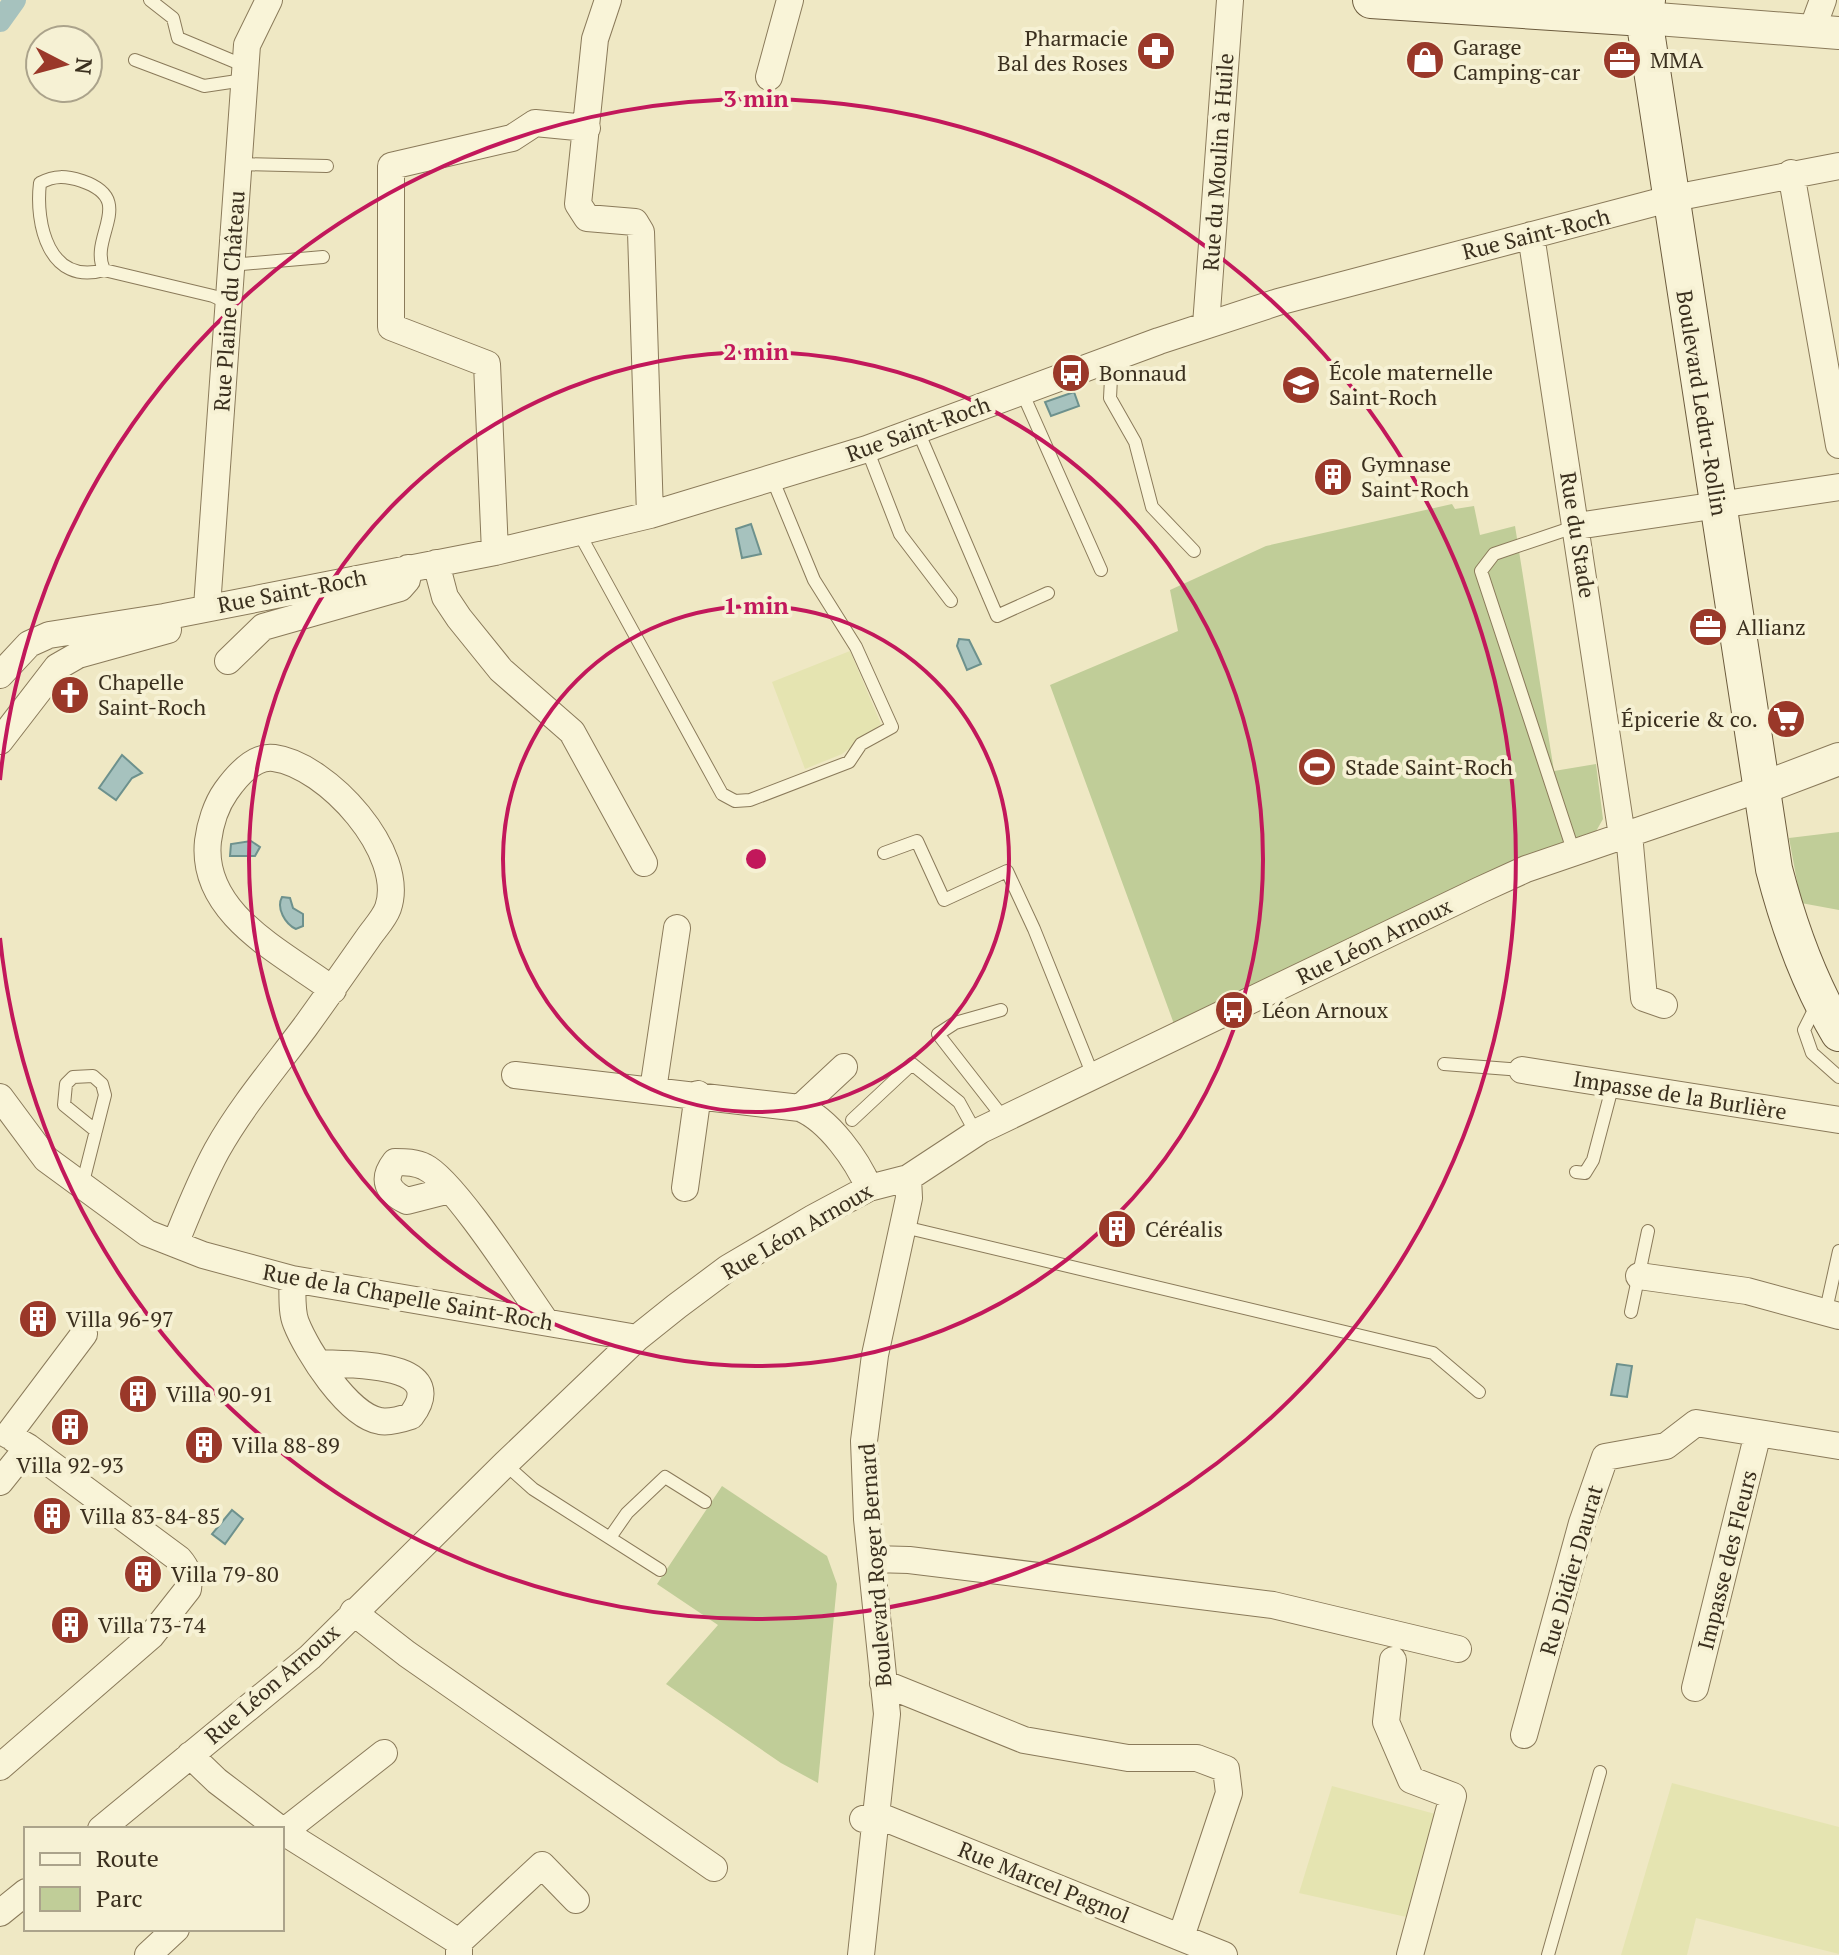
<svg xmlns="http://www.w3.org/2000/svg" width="1839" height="1955" font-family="'PT Serif',serif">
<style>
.farmland{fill:#e5e4b1}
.green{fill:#c0cd98}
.water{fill:#a6c2be;stroke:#6d918d;stroke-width:2}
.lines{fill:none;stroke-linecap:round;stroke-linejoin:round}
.canal{stroke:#a6c2be;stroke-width:22}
.service-casing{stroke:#8a7a5a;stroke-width:14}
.minor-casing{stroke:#8a7a5a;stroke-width:28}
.tertiary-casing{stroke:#8a7a5a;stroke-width:34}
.secondary-casing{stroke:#6c5b3d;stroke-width:38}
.service{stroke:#f9f4d8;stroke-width:12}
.minor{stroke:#f9f4d8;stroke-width:26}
.tertiary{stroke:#f9f4d8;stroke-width:32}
.secondary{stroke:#f9f4d8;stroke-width:36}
.ring{fill:none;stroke:#c2185b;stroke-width:4}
.labels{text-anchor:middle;stroke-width:8;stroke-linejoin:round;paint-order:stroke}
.poi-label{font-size:22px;fill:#3a2f1e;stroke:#f6f1d4;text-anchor:start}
.street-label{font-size:22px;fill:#3a2f1e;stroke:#f6f1d4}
.centre{fill:#c2185b;stroke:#f6f1d4;stroke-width:4}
.ring-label{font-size:24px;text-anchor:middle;font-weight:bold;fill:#c2185b;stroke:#f6f1d4;stroke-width:8;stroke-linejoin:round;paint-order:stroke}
</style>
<rect width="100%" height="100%" fill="#efe8c4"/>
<!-- farmland -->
<path class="farmland" d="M850,651L881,724L842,754L805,769L772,682Z
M1672,1783L1839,1827V1954L1696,1918L1687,1955H1621Z
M1332,1786L1439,1815L1411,1918L1299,1893Z"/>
<!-- green -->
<path class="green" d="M1452,504L1455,509L1474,506L1480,535L1515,526L1554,771L1596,764L1603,819L1595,833L1174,1024L1050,685L1178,631L1170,590L1266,546Z
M1839,832V910L1801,903L1789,838Z
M722,1486L827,1556L837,1584L818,1783L781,1763L666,1684L718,1625L657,1584Z"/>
<!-- water -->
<path class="water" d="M1074,392L1079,406L1051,416L1045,402Z
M751,524L761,554L742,558L736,529Z
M959,639L969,640L981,664L967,670L957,646Z
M122,755L142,773L132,778L116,800L99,788Z
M251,841L260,847L255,856H230L231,844Z
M282,897L290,898L293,908L303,914V926L296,929C285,924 276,908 282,897Z
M1617,1364L1632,1366L1627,1397L1611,1395Z
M232,1510L243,1519L225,1544L212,1534Z"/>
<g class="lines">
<!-- canal -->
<path class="canal" d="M0,21L15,0"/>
<defs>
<path id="service" d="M150,0L173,18L178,38L245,66
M135,60L204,86L244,80
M238,164L327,166
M231,265L323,257
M104,270C49,286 35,224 40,183C55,175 66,176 82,181C138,200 88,237 104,270L213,296L228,303
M1112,358L1110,398L1135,442L1152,507L1194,551
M1022,392L1101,570
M918,431L997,616L1048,593
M867,449L900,534L951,601
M579,533L722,794L735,801L750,800L849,762L861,744L892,727L856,647L814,580L772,478
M884,853L917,841L944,900L1007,871L1034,929L1094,1078
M1574,853L1481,571L1494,554L1577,526
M1816,1006L1804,1030L1812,1053L1839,1077
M1001,1010L955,1023L938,1034L1005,1120
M1444,1064L1522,1070
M852,1120L912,1064L959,1102L976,1133
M1576,1172L1585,1173L1593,1160L1613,1084
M82,1186L105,1095L102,1084L93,1076L73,1077L66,1084L64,1105L96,1131
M904,1227L1433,1353L1479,1392
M1826,1310L1839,1251
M1631,1312L1648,1231
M505,1464L533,1489L660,1570
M611,1536L627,1513L665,1477L705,1502
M1548,1955L1600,1772"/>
<path id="minor" d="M608,0L595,39L578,204L587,218L635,222L641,232L650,515
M1812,30L1823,0
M769,77L790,0
M1791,173L1839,445
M1531,235L1622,836
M1206,325L1230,0
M1577,526L1839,487
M495,552L487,364L391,327V166L512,138L535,123L587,128
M436,563L445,597L459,618L501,670L572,732L644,863
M207,607L247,45L269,0
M228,661L263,627L400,588L407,580L408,568
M0,675L29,644L49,635L164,617L495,552L650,515L867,449L1159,341L1278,302L1669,199L1839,166
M0,741L57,667L78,655L168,630
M1629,834L1644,998L1664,1005
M1522,1070L1839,1120
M515,1075L800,1108C829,1120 857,1160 869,1188
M653,1090L677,928
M0,1097L46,1159L147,1233L203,1255L292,1279L637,1338
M800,1108L844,1067
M685,1188L698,1094
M450,1190L407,1201C388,1192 381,1180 395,1162C405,1162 416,1162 425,1167C454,1181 524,1291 546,1322
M175,1244C188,1212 200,1181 217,1150C241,1107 275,1067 305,1027C326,998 347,968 368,938C374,929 384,919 388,908C407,853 327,765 274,758C254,755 236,777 226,791C216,805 210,825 208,841C200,914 282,952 333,990
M1639,1276L1747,1291L1839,1316
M292,1279C293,1292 291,1311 296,1323C307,1351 348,1416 380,1421C389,1423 402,1419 411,1416C452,1361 349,1365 319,1363
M8,1435L84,1334
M0,1482L28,1447L14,1439
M872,1559L909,1560L1273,1605L1458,1649
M353,1612L407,1654L714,1868
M1393,1660L1386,1722L1411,1780L1453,1796L1410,1955
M883,1683L1024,1740L1128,1758H1197L1226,1769L1229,1793L1181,1937
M1695,1688L1758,1433
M1524,1735L1582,1523L1605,1457L1666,1446L1696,1423L1839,1446
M190,1755L217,1781L280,1829
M0,1767L151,1636L188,1589C190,1576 187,1568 179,1559L28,1447
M863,1819L877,1815L1224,1955
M101,1829L310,1657L505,1464L637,1338L677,1306L728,1268L813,1218L869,1188L908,1178L981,1130L1480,890L1526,869L1760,789
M282,1831L459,1942
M282,1833L384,1753
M0,1913L26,1892
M148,1955L176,1929
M459,1955V1942L542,1865L576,1900
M861,1955L887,1714L867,1519L864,1441L875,1355L909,1198L908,1178"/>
<path id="tertiary" d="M1644,18L1839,33
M1760,789L1839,759"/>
<path id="secondary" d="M1371,0L1644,18
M1647,0L1644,18L1774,869C1789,927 1808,981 1839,1033"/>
</defs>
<!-- service casing -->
<use href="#service" class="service-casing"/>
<!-- minor casing -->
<use href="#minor" class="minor-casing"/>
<!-- tertiary casing -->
<use href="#tertiary" class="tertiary-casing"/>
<!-- secondary casing -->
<use href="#secondary" class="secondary-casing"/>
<!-- service -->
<use href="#service" class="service"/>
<!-- minor -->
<use href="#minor" class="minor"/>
<!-- tertiary -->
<use href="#tertiary" class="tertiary"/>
<!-- secondary -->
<use href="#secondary" class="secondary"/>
</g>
<!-- distance rings -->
<g class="ring">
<circle cx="756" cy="859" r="253"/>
<circle cx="756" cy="859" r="507"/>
<path d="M0 780A760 760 0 1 1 0 938"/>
</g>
<!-- icons -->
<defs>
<symbol id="pharmacy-disc" viewBox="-11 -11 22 22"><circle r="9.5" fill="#9a3829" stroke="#f6f1d4"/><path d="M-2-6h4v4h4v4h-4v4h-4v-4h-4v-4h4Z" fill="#fff"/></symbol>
<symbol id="shop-disc" viewBox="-11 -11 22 22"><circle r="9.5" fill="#9a3829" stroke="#f6f1d4"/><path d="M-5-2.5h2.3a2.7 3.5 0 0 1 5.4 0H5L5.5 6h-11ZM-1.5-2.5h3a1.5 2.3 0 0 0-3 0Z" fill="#fff"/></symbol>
<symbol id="office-disc" viewBox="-11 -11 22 22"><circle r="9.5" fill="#9a3829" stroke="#f6f1d4"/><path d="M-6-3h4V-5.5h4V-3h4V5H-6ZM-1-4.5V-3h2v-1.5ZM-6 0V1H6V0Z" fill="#fff"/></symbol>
<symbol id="bus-disc" viewBox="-11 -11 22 22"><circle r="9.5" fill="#9a3829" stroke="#f6f1d4"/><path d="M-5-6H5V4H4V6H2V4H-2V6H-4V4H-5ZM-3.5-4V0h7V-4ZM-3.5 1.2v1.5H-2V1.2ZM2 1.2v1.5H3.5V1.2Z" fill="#fff"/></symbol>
<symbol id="school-disc" viewBox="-11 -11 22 22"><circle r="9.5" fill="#9a3829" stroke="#f6f1d4"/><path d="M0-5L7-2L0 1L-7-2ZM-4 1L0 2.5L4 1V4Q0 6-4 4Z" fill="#fff"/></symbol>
<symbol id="building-disc" viewBox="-11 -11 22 22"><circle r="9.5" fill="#9a3829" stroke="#f6f1d4"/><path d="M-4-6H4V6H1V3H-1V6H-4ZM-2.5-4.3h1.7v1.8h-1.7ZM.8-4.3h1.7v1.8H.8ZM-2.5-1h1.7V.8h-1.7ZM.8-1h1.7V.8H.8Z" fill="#fff"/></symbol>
<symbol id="church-disc" viewBox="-11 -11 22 22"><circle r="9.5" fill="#9a3829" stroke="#f6f1d4"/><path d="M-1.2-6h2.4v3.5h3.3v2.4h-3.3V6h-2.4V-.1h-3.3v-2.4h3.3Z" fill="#fff"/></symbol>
<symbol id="supermarket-disc" viewBox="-11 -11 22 22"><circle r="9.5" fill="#9a3829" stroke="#f6f1d4"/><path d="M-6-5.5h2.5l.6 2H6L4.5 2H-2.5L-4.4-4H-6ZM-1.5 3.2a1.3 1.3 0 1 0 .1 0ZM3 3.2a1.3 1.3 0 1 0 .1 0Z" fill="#fff"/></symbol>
<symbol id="stadium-disc" viewBox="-11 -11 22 22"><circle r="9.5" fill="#9a3829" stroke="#f6f1d4"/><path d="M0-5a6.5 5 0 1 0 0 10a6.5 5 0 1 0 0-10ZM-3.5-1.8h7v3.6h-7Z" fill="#fff"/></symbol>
</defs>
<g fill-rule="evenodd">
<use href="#pharmacy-disc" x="1134" y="29" width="44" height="44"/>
<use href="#shop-disc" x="1403" y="38" width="44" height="44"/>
<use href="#office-disc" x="1600" y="38" width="44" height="44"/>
<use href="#bus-disc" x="1049" y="351" width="44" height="44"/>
<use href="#school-disc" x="1279" y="363" width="44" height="44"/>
<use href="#building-disc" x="1311" y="455" width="44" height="44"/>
<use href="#office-disc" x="1686" y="605" width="44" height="44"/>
<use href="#church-disc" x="48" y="673" width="44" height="44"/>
<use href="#supermarket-disc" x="1764" y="697" width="44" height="44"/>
<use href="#stadium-disc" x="1295" y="745" width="44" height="44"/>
<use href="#bus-disc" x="1212" y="988" width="44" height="44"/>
<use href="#building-disc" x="1095" y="1207" width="44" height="44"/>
<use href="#building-disc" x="16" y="1297" width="44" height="44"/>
<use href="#building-disc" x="116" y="1372" width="44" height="44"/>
<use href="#building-disc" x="48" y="1405" width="44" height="44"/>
<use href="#building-disc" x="182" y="1423" width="44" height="44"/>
<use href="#building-disc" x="30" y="1494" width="44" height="44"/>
<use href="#building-disc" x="121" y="1552" width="44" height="44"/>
<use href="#building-disc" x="48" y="1603" width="44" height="44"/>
</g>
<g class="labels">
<!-- poi labels -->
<g class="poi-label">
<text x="1128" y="46" text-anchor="end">Pharmacie<tspan x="1128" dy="25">Bal des Roses</tspan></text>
<text x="1453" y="55">Garage<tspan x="1453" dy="25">Camping-car</tspan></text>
<text x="1650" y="68">MMA</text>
<text x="1329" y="380">École maternelle<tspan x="1329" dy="25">Saint-Roch</tspan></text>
<text x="1099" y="381">Bonnaud</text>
<text x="1361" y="472">Gymnase<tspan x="1361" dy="25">Saint-Roch</tspan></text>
<text x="1736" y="635">Allianz</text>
<text x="98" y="690">Chapelle<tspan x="98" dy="25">Saint-Roch</tspan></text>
<text x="1758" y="727" text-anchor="end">Épicerie &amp; co.</text>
<text x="1345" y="775">Stade Saint-Roch</text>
<text x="1262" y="1018">Léon Arnoux</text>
<text x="1145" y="1237">Céréalis</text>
<text x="66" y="1327">Villa 96-97</text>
<text x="166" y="1402">Villa 90-91</text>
<text x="232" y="1453">Villa 88-89</text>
<text x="70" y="1473" text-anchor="middle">Villa 92-93</text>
<text x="80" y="1524">Villa 83-84-85</text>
<text x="171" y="1582">Villa 79-80</text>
<text x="98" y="1633">Villa 73-74</text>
</g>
<!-- street labels -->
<g class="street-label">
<text transform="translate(1218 162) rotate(-86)" y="8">Rue du Moulin à Huile</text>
<text transform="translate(1536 234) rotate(-14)" y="8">Rue Saint-Roch</text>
<text transform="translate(229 301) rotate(-86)" y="8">Rue Plaine du Château</text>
<text transform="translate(1702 403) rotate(81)" y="8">Boulevard Ledru-Rollin</text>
<text transform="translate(918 429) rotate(-20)" y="8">Rue Saint-Roch</text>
<text transform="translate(1578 535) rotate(81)" y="8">Rue du Stade</text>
<text transform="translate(292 591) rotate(-11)" y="8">Rue Saint-Roch</text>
<text transform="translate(1374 941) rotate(-26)" y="8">Rue Léon Arnoux</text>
<text transform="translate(1680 1095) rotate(9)" y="8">Impasse de la Burlière</text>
<text transform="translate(797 1231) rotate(-30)" y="8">Rue Léon Arnoux</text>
<text transform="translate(408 1297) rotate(10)" y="8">Rue de la Chapelle Saint-Roch</text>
<text transform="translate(1727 1560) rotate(-76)" y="8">Impasse des Fleurs</text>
<text transform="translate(875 1565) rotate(-94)" y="8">Boulevard Roger Bernard</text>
<text transform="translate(1571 1570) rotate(-74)" y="8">Rue Didier Daurat</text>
<text transform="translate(272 1684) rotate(-41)" y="8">Rue Léon Arnoux</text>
<text transform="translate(1044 1882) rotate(22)" y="8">Rue Marcel Pagnol</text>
</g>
</g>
<circle cx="756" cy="859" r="12" class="centre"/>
<g class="ring-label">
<text x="756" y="107">3 min</text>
<text x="756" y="360">2 min</text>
<text x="756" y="614">1 min</text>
</g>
<!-- legend -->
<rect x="24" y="1827" width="260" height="104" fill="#f6f1d4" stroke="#aba38b" stroke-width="2"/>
<rect x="40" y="1853" width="40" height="12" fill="#f9f4d8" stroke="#aba38b" stroke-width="2"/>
<text x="96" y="1867" font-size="24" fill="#3a2f1e">Route</text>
<rect x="40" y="1887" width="40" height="24" fill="#c0cd98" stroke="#aba38b" stroke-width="2"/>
<text x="96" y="1907" font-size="24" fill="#3a2f1e">Parc</text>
<!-- north arrow -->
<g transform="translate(64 64) rotate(96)"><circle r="38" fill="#f6f1d4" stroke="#aba38b" stroke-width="2"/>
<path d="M0-6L14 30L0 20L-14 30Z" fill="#9a3829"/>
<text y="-12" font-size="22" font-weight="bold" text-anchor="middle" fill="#3a2f1e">N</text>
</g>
</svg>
